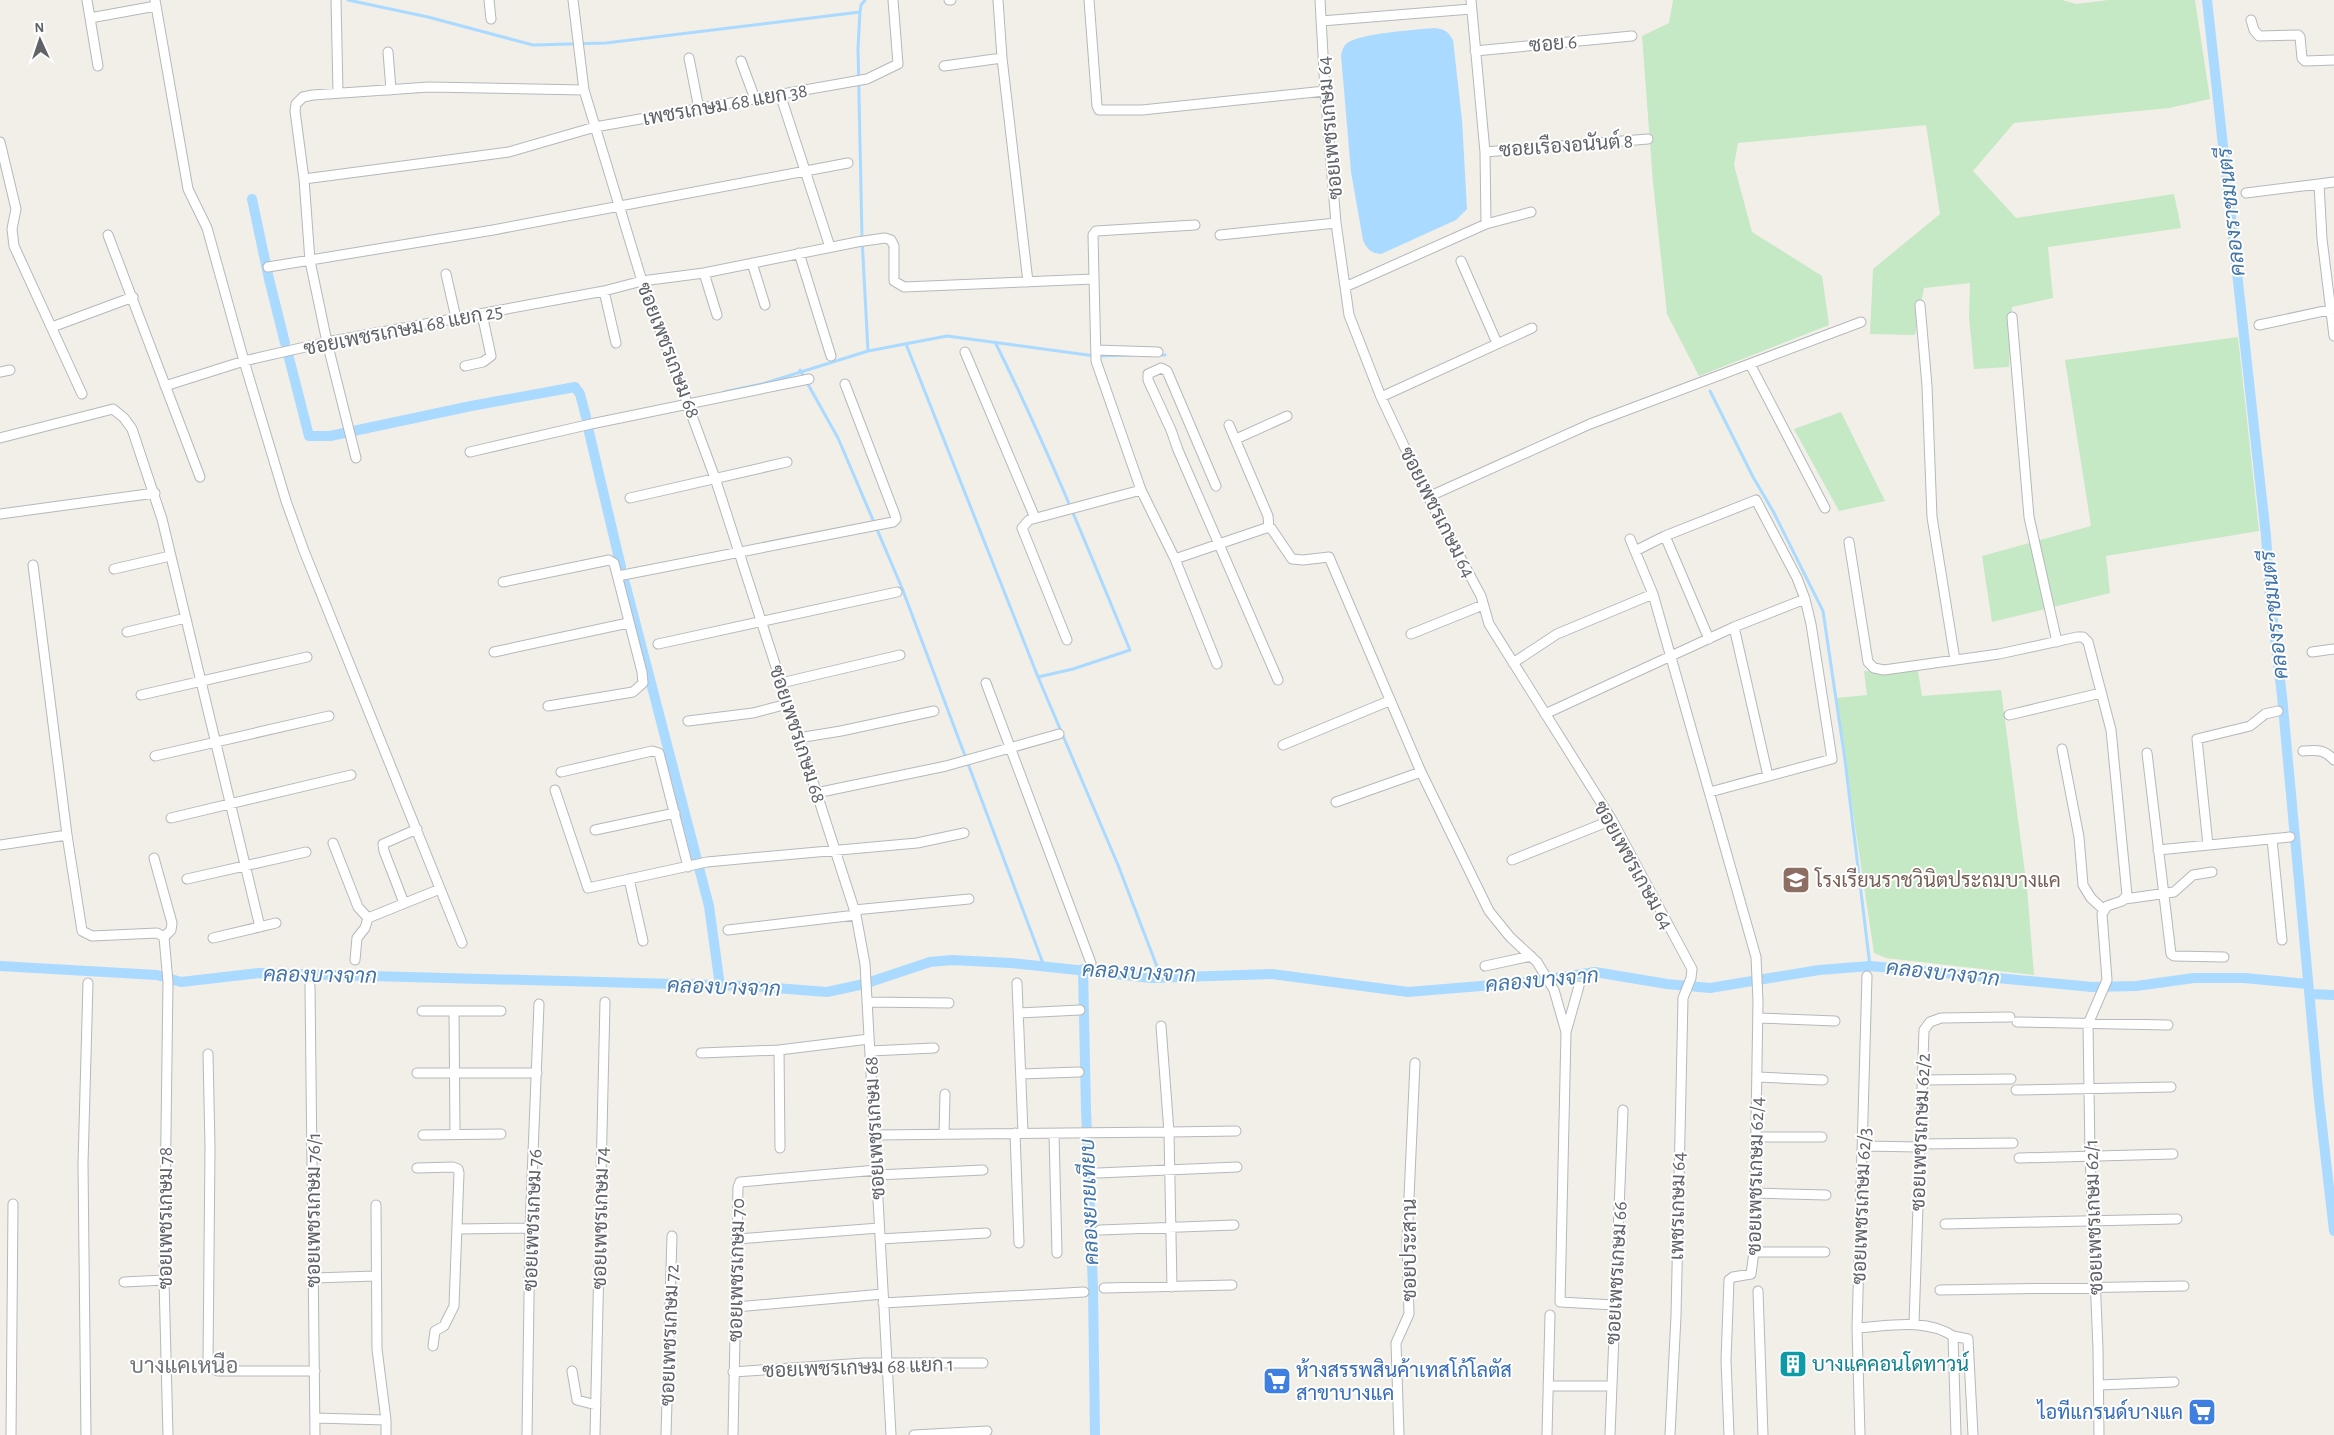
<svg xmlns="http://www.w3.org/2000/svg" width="2334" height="1435" font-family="'Alegreya Sans',Sarabun,sans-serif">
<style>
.green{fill:#c5e8c5}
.water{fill:#aadaff}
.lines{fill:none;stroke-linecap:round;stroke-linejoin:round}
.stream{stroke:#aadaff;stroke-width:3}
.canal{stroke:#aadaff;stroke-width:10}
.minor-casing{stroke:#b5b8bc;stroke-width:11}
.minor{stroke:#fff;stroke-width:9}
.labels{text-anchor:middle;stroke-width:4;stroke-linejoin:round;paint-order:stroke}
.street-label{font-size:20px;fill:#5f6368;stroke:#fff}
.education-label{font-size:20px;fill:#785e54;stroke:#fff;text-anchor:start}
.culture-label{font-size:20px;fill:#0d838f;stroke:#fff;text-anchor:start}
.shop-label{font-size:20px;fill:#366cbe;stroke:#fff;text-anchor:start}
.water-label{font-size:21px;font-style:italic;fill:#4174aa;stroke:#fff}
.quarter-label{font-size:22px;fill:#70757a;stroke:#fff}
</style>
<rect width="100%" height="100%" fill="#f1efe8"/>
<!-- green -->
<path class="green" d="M1673,0H2062L2076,4L2108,0H2195L2210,99L2169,108L2014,123L1973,171L2016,218L2174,194L2181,228L2048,247L2053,298L2012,307L2009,367L1974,369L1969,317L1970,283L1924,288L1915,335L1870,334L1873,269L1940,214L1926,125L1738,143L1734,165L1752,232L1822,276L1829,325L1699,376L1667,314L1653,183L1642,36L1669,23Z
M2238,337L2259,531L2106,556L2110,593L1992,622L1982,556L2091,526L2065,360Z
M1841,412L1885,501L1839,511L1794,429Z
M1864,671H1918L1922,696L2001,690L2027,888L2034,975L1886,958L1874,953L1836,698L1867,695Z"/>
<!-- water -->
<path class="water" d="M1434,28C1444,29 1448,31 1453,40L1462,120L1467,209L1456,220L1381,254C1370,253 1367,249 1363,240L1351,172L1341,55C1342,51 1343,47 1346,44C1358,33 1416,30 1434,28Z"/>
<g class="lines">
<!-- stream -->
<path class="stream" d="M348,0L428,17L533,45L606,43L860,12
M865,0L861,5L860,12L858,48L862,238L868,351
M995,342C1045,442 1087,546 1130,650L1073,669L1038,677
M906,344L1038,677L1118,865L1161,977
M1158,355H1165
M800,370L838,438L902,588L1044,966
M1710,391L1753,477L1773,511L1823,611L1845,760L1870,966
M724,392L762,384L868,351L947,336L1095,356L1132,355"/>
<!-- canal -->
<path class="canal" d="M2207,0L2266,536L2270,597L2282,696L2319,1100L2334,1231
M252,199L269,279L285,343
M289,358L309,436H330L471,406L575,387L580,394L586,417
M589,432L621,567
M625,583L709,906L720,986
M0,966L157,975L181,982L259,973L750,986L827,992L864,984L930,962L952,960L1011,963L1152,978L1272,974L1408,992L1530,982L1595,972L1667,984L1710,988L1819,970L1870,966L2092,987L2136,986L2194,978H2244L2308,984
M1083,969L1086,1110L1093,1289L1095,1435
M2310,994L2334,995"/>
<defs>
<path id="minor" d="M87,0L98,66
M155,0L188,189L207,228L244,361L286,501L304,551L462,943
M336,0L338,92
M489,0L491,19
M573,0L584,90L642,281L715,478L856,915L865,964L891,1435
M949,0H951
M998,0L1002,58L1028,282
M1089,0L1097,106L1099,110H1142L1325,91
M1320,0L1325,91L1336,223L1349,315L1381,397L1428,497L1481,596L1489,624L1612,820L1692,969L1691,978L1683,998L1676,1316L1670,1435
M1471,0L1485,152L1486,224
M90,18L156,6
M2251,20L2254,30L2259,36L2298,35L2300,37L2302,58L2305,61L2334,60
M1321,21L1471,9
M1475,51L1632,36
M388,52L391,90
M689,58L699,109
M741,61L755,99
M944,66L1002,58
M780,94L830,247
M0,142L16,209L12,229L14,246L82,394
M1485,152L1648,139
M304,179L295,111L296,104L303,97L313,95L429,87L584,90
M2334,182L2319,184L2322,239L2334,336
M2246,193L2319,184
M1195,225L1096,231L1093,235L1096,361L1141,490L1175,559L1217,664
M108,235L200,477
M1220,235L1336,223
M799,253L831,356
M1461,261L1497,343
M752,263L765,305
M268,267L493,230L848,163
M704,273L717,315
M446,274L456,318
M1345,287L1486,224L1531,212
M604,291L616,343
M1920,305L1927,386L1932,517L1955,660
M2012,317L2029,517L2057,642
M2259,325L2334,309
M52,327L133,297
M1096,350L1158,352
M965,352L1035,518
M1750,364L1825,508
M465,366L483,362L491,356L482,314
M0,372L10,370
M165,386L244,361L327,342L604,291L642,281L704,273L857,242L885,238L891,240L894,246V281L904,287L1093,279
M1381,397L1532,328
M1229,425L1268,516L1269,528
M0,438L113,409L124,418L132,429L162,519L260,927
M1236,439L1287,416
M470,452L591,424L809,379
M356,458L327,342L310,261L304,179L509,152L595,127L867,79L898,64L893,0
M1216,486L1167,371L1161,368L1148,374V380L1171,430L1178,450L1278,680
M1428,497L1590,424L1861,322
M630,498L787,462
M0,514L155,493
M1665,536L1709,639
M1630,539L1653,594L1756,957L1758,1001L1754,1252L1751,1274L1733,1277L1729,1280L1726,1360L1729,1435
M1849,542L1868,662L1874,668L1884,670L1999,654L2077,637H2083L2088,642L2111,730L2127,895L2122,901L2107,906L2102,914L2107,980L2088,1024L2090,1155L2098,1349L2099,1435
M1635,551L1665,536L1756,500L1797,578L1805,599L1811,624L1832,759L1710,792
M1175,559L1266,528H1271L1292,559L1303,560L1329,557L1421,772L1489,911L1510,937L1537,962L1554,990L1566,1032
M33,565L67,835L82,931L92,936L157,933L164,937L168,982L164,1280L168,1435
M114,569L170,556
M618,576L893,522L896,519L895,515L845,384
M503,582L609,560L614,563L642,672L643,683L633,692L548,706
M1734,627L1768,776
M127,632L186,618
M1411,634L1483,605
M1067,640L1022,528L1029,520L1141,490
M658,644L897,592
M494,652L628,623
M2312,652L2334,649
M1513,663L1557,634L1653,594
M781,683L900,655
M986,683L1091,963
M141,695L307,657
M1545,714L1734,627L1805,599
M2009,715L2101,693
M688,721L753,713L787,704
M798,738L841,731L934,711
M1283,745L1389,701
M2062,749L2079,837L2083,885L2091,898L2104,910
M2303,751C2317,750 2324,749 2334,760
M2147,753L2171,954L2174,956L2224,957
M155,756L329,716
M561,772L652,751L659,753L688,867
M555,790L588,888L707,862L917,843L964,833
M816,793L946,766L1059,734
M1336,802L1421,772
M171,818L351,775
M595,830L675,813
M2272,839L2282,940
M333,843L358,907L368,918L440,889
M0,845L67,835
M2208,845L2197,739L2250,726L2265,714L2278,711
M2158,850L2290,837
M154,858L172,923L171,930L164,937
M1512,860L1612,820
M187,879L306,852
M629,879L643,941
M2125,899L2174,892L2193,875L2212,872
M404,903L384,851L383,844L417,829
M854,910L969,899
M728,930L856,915
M213,938L276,923
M355,960L357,938L365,928L368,918
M1485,966L1531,956
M1017,983L1023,1133
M310,986L315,1435
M1579,986L1566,1032L1560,1302L1614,1305
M867,1002L949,1003
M422,1011H501
M454,1011L455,1133
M1019,1013L1080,1010
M1758,1018L1835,1021
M2017,1022L2168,1025
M870,1051L934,1048
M701,1053L779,1050
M208,1054L210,1147L208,1362L211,1368L218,1371H315
M417,1073H537
M1021,1074L1079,1072
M1757,1077L1823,1080
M1923,1080L2011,1079
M2016,1090L2171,1087
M1015,1133L1019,1243
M944,1134L945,1094
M1054,1134L1057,1253
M423,1135L501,1134
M873,1135L1169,1132L1161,1026
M1756,1137H1822
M1919,1144L2013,1143
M1863,1146L1919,1147
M780,1148L779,1050L869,1039
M2019,1158L2173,1154
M417,1168L453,1167L458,1169L459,1173L454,1306L444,1326L435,1331L433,1346
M1098,1173L1237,1167
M877,1175L983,1170
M1755,1193L1826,1195
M376,1205L377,1349L386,1420V1435
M1945,1224L2177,1219
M457,1229L530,1228
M1100,1230L1234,1225
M737,1239L879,1228
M880,1239L986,1233
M1754,1252H1825
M314,1278L375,1276
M124,1282L164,1280
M1172,1287L1169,1132L1236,1131
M1104,1288L1232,1285
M1940,1290L2184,1286
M1758,1291L1763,1435
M883,1303L1084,1292
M736,1307L883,1294
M1914,1324L1924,1030L1930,1022L1941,1018L2010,1017
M1857,1328C1889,1326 1925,1318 1953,1336L1956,1435
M1953,1336L1968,1339L1973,1435
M572,1371L577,1400L596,1405
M733,1372L864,1363H983
M2099,1385L2174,1382
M1548,1386H1611
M315,1418L386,1420
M11,1435L13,1204
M86,1435L83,1164L88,983
M527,1435L530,1228L539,1004
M595,1435L605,1002
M666,1435L672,1236
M733,1435L738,1187L740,1182L877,1170
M914,1435L987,1431
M1399,1435L1396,1343L1409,1314L1407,1242L1415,1063
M1547,1435L1550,1315
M1610,1435L1623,1110
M1860,1435L1857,1328L1867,976"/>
</defs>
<!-- minor casing -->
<use href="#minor" class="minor-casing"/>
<!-- minor -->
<use href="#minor" class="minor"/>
</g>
<!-- icons -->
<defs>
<symbol id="school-square" viewBox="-11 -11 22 22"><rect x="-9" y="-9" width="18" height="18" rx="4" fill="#8d6e63" stroke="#fff"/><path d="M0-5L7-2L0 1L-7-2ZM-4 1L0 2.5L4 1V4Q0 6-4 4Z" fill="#fff"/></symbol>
<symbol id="building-square" viewBox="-11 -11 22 22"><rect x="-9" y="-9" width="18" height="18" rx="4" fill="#0f9aa8" stroke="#fff"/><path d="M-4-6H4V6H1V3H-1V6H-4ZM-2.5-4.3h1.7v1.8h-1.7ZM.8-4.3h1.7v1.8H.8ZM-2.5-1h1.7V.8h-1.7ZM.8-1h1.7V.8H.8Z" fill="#fff"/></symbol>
<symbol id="supermarket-square" viewBox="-11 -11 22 22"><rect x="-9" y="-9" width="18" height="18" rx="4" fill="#3f7fe0" stroke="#fff"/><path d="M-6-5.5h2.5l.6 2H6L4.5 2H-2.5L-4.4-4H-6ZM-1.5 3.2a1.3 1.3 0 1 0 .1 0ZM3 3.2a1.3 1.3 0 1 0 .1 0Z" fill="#fff"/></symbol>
</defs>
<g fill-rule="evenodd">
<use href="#school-square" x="1780" y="864" width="32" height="32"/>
<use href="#building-square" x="1777" y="1348" width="32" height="32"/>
<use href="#supermarket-square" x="1261" y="1365" width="32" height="32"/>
<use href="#supermarket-square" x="2186" y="1396" width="32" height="32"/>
</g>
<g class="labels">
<!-- street labels -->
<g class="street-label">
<text transform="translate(1553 43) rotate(-5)" y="7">ซอย 6</text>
<text transform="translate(725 104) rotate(-10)" y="7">เพชรเกษม 68 แยก 38</text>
<text transform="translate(1329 128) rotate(-95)" y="7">ซอยเพชรเกษม 64</text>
<text transform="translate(1566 145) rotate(-4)" y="7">ซอยเรืองอนันต์ 8</text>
<text transform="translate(403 329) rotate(-11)" y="7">ซอยเพชรเกษม 68 แยก 25</text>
<text transform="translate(669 350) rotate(69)" y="7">ซอยเพชรเกษม 68</text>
<text transform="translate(1438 512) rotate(63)" y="7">ซอยเพชรเกษม 64</text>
<text transform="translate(798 734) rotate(72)" y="7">ซอยเพชรเกษม 68</text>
<text transform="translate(1634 865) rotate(61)" y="7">ซอยเพชรเกษม 64</text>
<text transform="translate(874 1128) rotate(-93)" y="7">ซอยเพชรเกษม 68</text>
<text transform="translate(1920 1132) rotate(-88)" y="7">ซอยเพชรเกษม 62/2</text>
<text transform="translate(1755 1176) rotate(-89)" y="7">ซอยเพชรเกษม 62/4</text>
<text transform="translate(1677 1206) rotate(-89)" y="7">เพชรเกษม 64</text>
<text transform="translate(1861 1206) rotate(-88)" y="7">ซอยเพชรเกษม 62/3</text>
<text transform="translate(313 1210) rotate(-90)" y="7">ซอยเพชรเกษม 76/1</text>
<text transform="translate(2093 1217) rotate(-92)" y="7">ซอยเพชรเกษม 62/1</text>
<text transform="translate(165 1218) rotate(-90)" y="7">ซอยเพชรเกษม 78</text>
<text transform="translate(600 1218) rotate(-89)" y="7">ซอยเพชรเกษม 74</text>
<text transform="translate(532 1220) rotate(-88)" y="7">ซอยเพชรเกษม 76</text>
<text transform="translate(1409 1250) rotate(-90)" y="7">ซอยประสาน</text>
<text transform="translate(736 1270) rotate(-89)" y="7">ซอยเพชรเกษม 70</text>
<text transform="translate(1616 1273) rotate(-87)" y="7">ซอยเพชรเกษม 66</text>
<text transform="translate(669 1335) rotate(-88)" y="7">ซอยเพชรเกษม 72</text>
<text transform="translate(858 1367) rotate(-2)" y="7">ซอยเพชรเกษม 68 แยก 1</text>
</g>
<!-- education labels -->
<g class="education-label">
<text x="1815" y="887">โรงเรียนราชวินิตประถมบางแค</text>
</g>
<!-- culture labels -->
<g class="culture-label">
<text x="1812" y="1371">บางแคคอนโดทาวน์</text>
</g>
<!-- shop labels -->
<g class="shop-label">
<text x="1296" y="1377">ห้างสรรพสินค้าเทสโก้โลตัส<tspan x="1296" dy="23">สาขาบางแค</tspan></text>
<text x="2183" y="1419" text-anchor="end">ไอทีแกรนด์บางแค</text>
</g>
<!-- water labels -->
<g class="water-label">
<text transform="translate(2231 212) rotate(-96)" y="7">คลองราชมนตรี</text>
<text transform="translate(2274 615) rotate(-96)" y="7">คลองราชมนตรี</text>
<text transform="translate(1139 972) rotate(3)" y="7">คลองบางจาก</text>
<text transform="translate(1943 973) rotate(6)" y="7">คลองบางจาก</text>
<text transform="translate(320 975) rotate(1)" y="7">คลองบางจาก</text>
<text transform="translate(1542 980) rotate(-5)" y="7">คลองบางจาก</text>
<text transform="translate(724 987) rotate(2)" y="7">คลองบางจาก</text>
<text transform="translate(1089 1202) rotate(-92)" y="7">คลองยายเทียบ</text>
</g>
<!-- quarter labels -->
<g class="quarter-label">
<text x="184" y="1373">บางแคเหนือ</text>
</g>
</g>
<!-- north arrow -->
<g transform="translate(40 40) rotate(357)" stroke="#ffffff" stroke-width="4" paint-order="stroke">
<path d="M0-4L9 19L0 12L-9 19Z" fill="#5f6368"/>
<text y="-8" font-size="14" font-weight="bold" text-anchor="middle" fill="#5f6368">N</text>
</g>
</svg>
